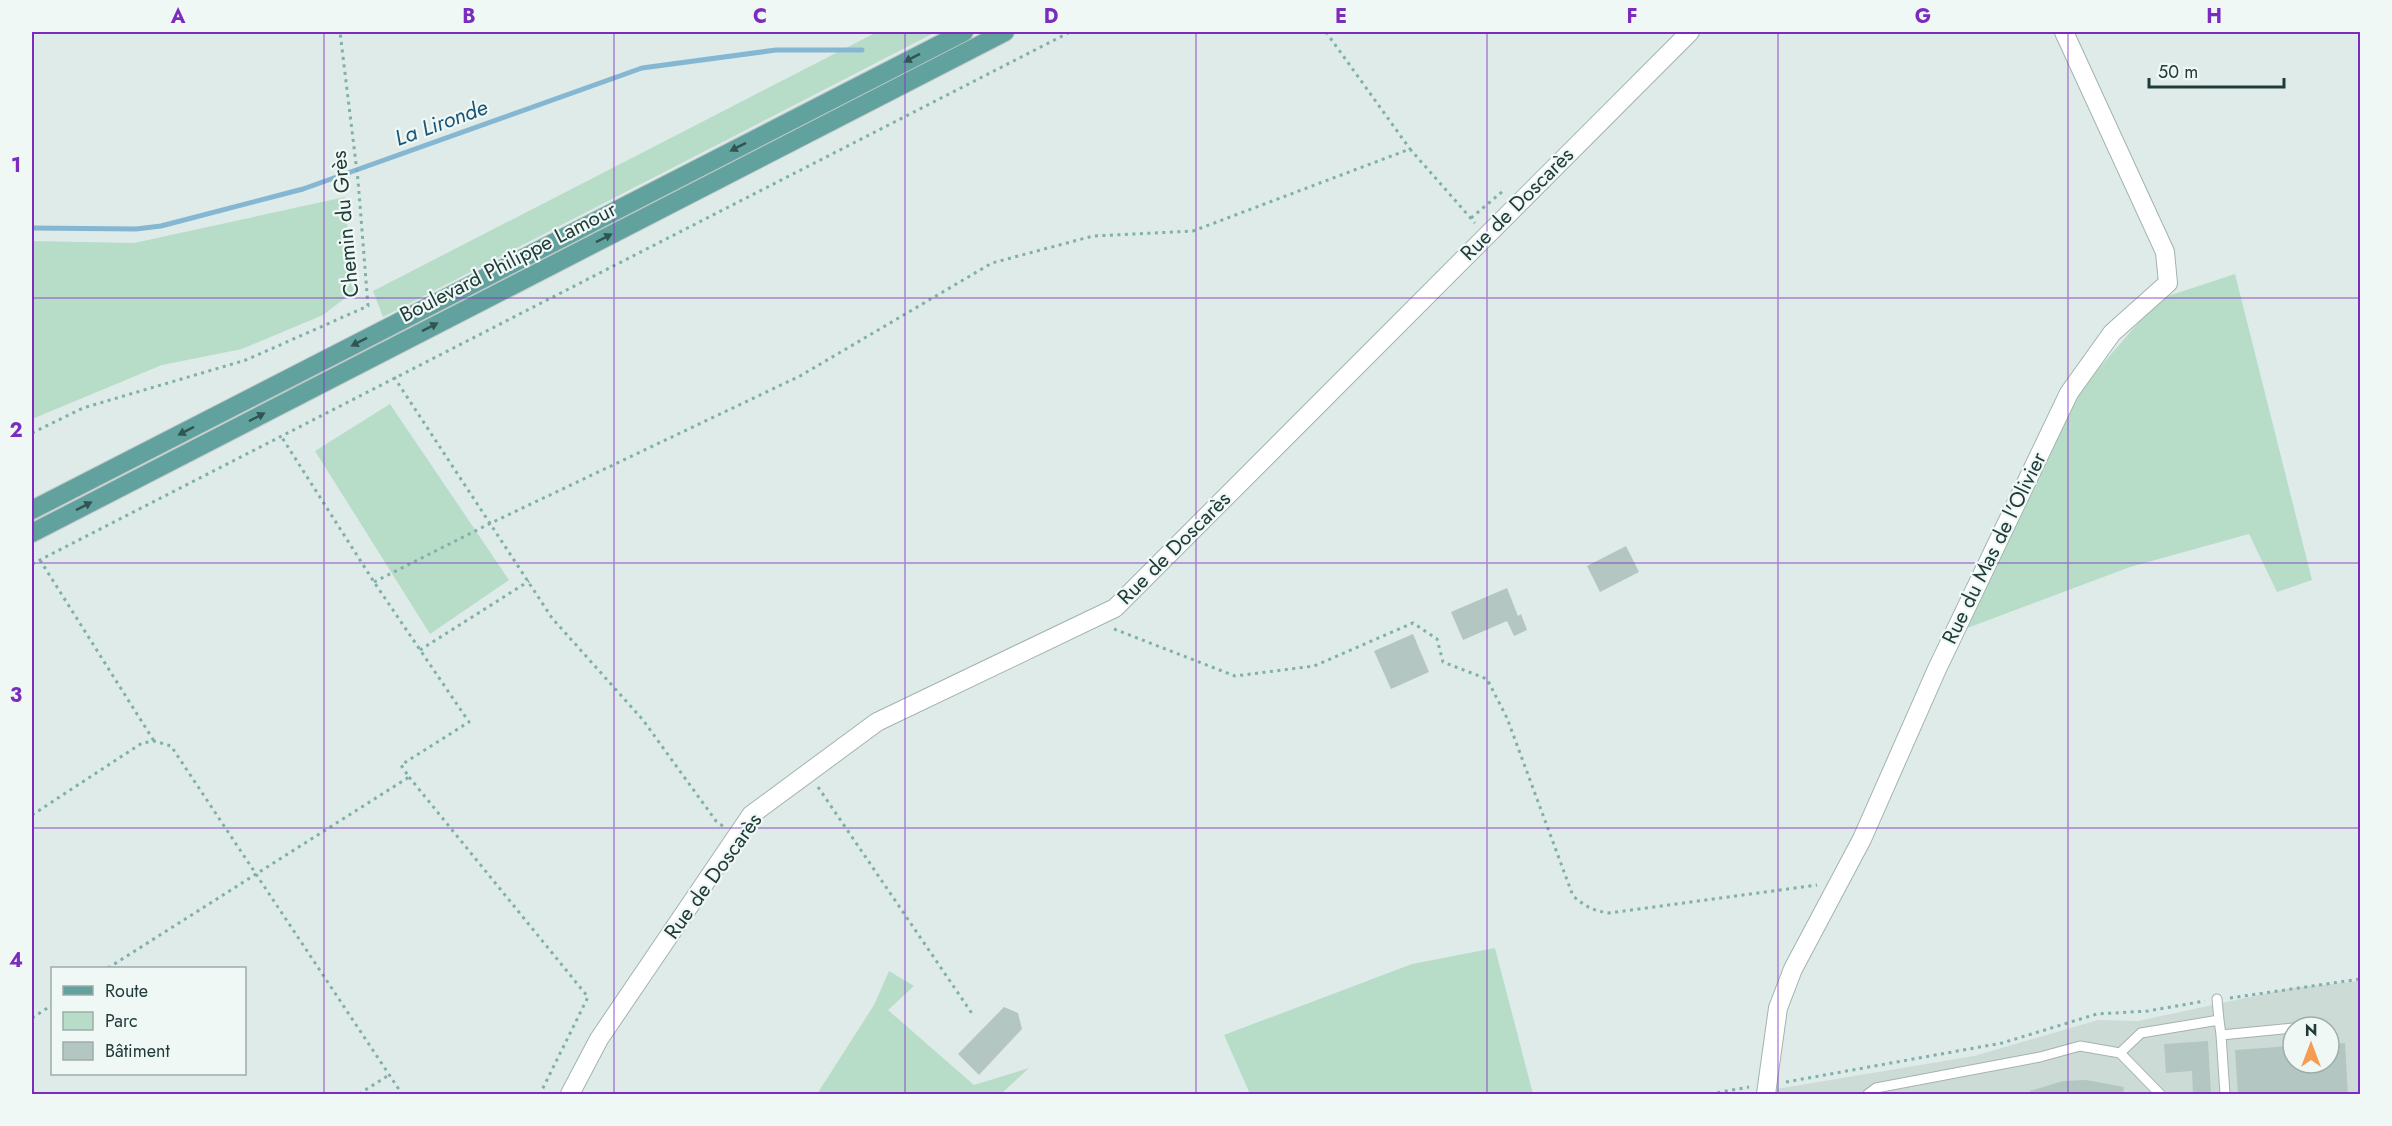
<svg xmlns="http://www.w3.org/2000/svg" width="2392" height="1126" font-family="Jost,sans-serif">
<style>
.built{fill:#cddbd7;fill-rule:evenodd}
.green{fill:#b7ddc9}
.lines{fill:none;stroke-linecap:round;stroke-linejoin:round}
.stream{stroke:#85b7d2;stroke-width:5}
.building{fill:#b4c6c2}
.service-casing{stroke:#a2b3b0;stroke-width:11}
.minor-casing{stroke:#a2b3b0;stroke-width:20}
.primary-casing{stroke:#c1c8c8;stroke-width:20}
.path{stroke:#7fb0aa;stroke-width:3;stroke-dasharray:3 4.5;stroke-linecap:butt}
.service{stroke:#fff;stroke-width:9}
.minor{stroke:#fff;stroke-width:18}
.primary{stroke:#62a29e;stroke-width:18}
.oneway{fill:#305653}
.grid{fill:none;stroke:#7b2cbf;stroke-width:1.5;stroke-opacity:0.55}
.labels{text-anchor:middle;stroke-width:4.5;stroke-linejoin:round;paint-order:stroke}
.street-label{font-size:21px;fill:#203c3a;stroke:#f0f8f5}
.water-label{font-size:22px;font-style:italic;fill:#185679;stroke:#f0f8f5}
.neatline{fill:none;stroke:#7b2cbf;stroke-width:2}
.grid-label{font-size:20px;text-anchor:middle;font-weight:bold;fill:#7b2cbf}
</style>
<rect width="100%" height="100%" fill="#dfebe8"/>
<!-- built -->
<path class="built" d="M2360,981V1094H1775L1776,1089L1974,1056L2098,1020L2138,1021L2292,988ZM2293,1027H2329V1063H2293Z"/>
<!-- green -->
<path class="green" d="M877,32H936L383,317L373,291Z
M345,197L353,292L323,315L242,349L162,365L32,419V241L134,243Z
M2235,274L2312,580L2277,592L2249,534L2130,567L1962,630L2080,390L2159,299Z
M390,404L509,580L430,634L315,451Z
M1495,948L1533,1094H1250L1224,1035L1412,964Z
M889,971L914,986L888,1010L974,1085L1029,1068L1001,1094H817L874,1005Z"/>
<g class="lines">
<!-- stream -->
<path class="stream" d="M32,228L136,229L161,226L303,189L642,68L776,50H862"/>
</g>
<!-- building -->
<path class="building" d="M1626,546L1639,572L1600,592L1587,566Z
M1507,588L1518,616L1521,614L1527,630L1514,636L1507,621L1463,640L1451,612Z
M1413,634L1429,672L1391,689L1374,651Z
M1004,1007L1018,1013L1022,1029L979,1075L958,1054Z
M2208,1041L2211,1092L2193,1094L2192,1071L2166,1073L2164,1044Z
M2345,1043L2348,1095H2238L2235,1050L2293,1046V1063H2329V1044Z
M2086,1080L2124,1087L2123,1095H2031L2030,1091L2063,1081Z"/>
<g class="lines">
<defs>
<path id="service" d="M2217,999L2219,1020
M2303,1027L2319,1026
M2221,1035L2225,1094
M2120,1053L2141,1033L2219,1020L2221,1035L2293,1028
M1868,1094L1876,1088L2040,1057L2080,1046L2120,1053L2160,1094"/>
<path id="minor" d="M570,1094L599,1039L751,815L877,722L1115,608L1690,32
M1766,1094L1778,1008L1793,969L1862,839L1937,669L2069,393L2112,333L2168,283L2165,252L2064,32"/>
<path id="primary" d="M32,510L964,32
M32,533L1005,32"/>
</defs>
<!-- service casing -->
<use href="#service" class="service-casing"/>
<!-- minor casing -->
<use href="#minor" class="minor-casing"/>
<!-- primary casing -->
<use href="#primary" class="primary-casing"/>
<!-- path -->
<path class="path" d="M1326,32L1410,149
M1471,218L1503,191
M394,377L552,618L643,720L716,821L724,827
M32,433L83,408L246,360L368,306L358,180L340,32
M40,560L154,741
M32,564L1070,32
M374,582L491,523L800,376L992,263L1093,236L1193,231L1410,149L1475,223
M1114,629L1235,676L1314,666L1413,623L1437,639L1443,662L1487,679L1507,718L1573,896C1585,906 1593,911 1609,913L1817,885
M420,650L529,581
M409,777L588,997L540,1094
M818,787L973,1015
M32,815L142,743L154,741L171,746L402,1094
M108,968L409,777L401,765L469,722L374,582L281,436
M2230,998L2360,979
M32,1018L52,1005
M1786,1082L2002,1043L2097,1014L2148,1011L2205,1001
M359,1094L389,1075
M1710,1094L1749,1087"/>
<!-- service -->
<use href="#service" class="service"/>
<!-- minor -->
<use href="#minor" class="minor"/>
<!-- primary -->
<use href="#primary" class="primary"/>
</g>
<!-- one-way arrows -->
<defs><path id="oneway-solid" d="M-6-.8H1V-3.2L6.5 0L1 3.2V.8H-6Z" transform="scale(1.5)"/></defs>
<g class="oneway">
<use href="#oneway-solid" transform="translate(912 58) rotate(153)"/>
<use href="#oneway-solid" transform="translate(738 147) rotate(153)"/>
<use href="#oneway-solid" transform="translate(604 238) rotate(-27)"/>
<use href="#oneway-solid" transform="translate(430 327) rotate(-27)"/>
<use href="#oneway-solid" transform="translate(359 342) rotate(153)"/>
<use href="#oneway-solid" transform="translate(257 417) rotate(-27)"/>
<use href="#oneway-solid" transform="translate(186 431) rotate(153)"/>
<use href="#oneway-solid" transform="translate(84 506) rotate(-27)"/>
</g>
<!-- grid -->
<path class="grid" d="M324,32V1094M614,32V1094M905,32V1094M1196,32V1094M1487,32V1094M1778,32V1094M2068,32V1094M32,298H2360M32,563H2360M32,828H2360"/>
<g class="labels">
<!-- street labels -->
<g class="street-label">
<text transform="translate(1517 204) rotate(-45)" y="7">Rue de Doscarès</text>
<text transform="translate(345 224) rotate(-95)" y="7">Chemin du Grès</text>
<text transform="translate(508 262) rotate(-27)" y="7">Boulevard Philippe Lamour</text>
<text transform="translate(1174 548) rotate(-45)" y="7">Rue de Doscarès</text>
<text transform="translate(1994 548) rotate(-64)" y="7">Rue du Mas de l'Olivier</text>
<text transform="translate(713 876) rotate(-54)" y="7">Rue de Doscarès</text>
</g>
<!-- water labels -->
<g class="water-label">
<text transform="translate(441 122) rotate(-20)" y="8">La Lironde</text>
</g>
</g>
<!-- border -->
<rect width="2392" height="1126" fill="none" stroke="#f0f8f5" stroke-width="66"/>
<!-- legend -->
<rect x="51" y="967" width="195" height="108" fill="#f0f8f5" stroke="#9dadaa" stroke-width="1.5"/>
<rect x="63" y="986" width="30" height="9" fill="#62a29e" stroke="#9dadaa" stroke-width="1.5"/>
<text x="105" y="997" font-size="18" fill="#203c3a">Route</text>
<rect x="63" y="1012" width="30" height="18" fill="#b7ddc9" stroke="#9dadaa" stroke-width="1.5"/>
<text x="105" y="1027" font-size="18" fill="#203c3a">Parc</text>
<rect x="63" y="1042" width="30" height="18" fill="#b4c6c2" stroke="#9dadaa" stroke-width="1.5"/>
<text x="105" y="1057" font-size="18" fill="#203c3a">Bâtiment</text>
<!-- north arrow -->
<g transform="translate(2311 1045)"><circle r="28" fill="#f0f8f5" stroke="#9dadaa" stroke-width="1.5"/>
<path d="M0-4.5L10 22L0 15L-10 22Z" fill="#f69b52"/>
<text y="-9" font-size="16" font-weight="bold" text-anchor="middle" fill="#203c3a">N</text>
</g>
<!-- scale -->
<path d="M2149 78v9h135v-9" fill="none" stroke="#203c3a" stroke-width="3"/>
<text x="2158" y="78" font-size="18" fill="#203c3a" stroke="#f0f8f5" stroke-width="4.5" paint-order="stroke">50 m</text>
<rect x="33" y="33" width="2326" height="1060" class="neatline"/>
<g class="grid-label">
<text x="178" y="23">A</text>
<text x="469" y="23">B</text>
<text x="760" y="23">C</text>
<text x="1051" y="23">D</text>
<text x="1341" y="23">E</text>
<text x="1632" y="23">F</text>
<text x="1923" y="23">G</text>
<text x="2214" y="23">H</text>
<text x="16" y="172">1</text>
<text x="16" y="437">2</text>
<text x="16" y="702">3</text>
<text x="16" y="967">4</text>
</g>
</svg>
